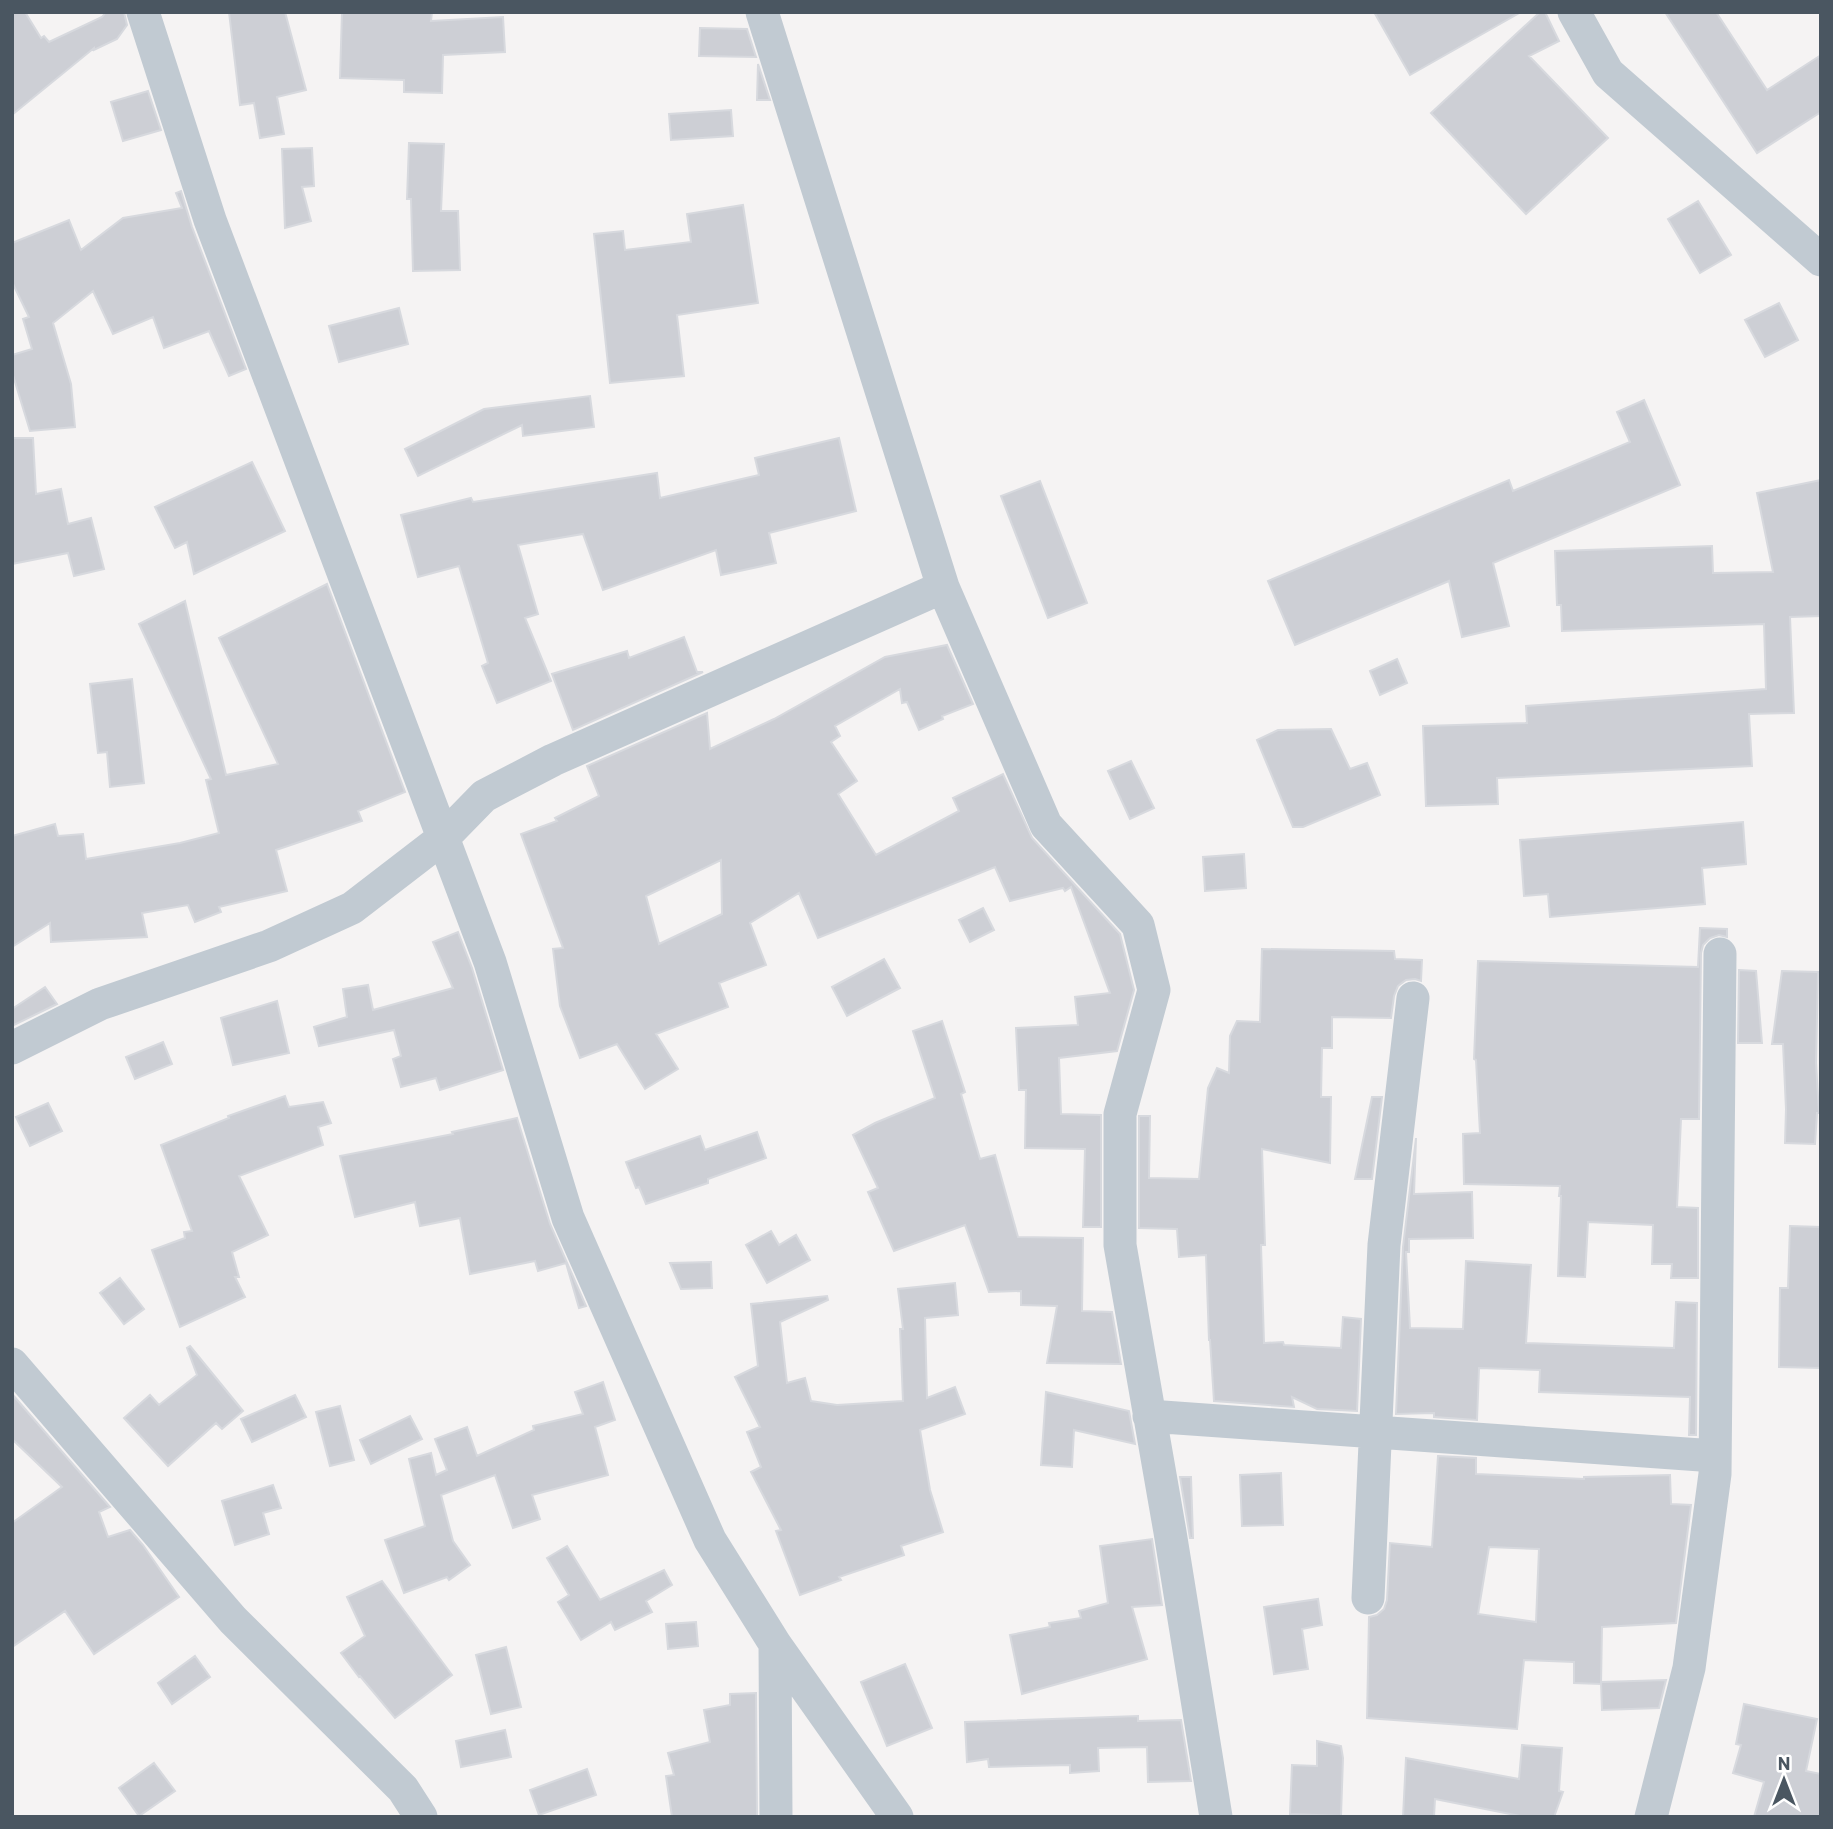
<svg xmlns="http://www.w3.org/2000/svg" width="1833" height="1829" font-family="Barlow,sans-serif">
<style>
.building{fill:#cdcfd5;stroke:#d7d9de;stroke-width:2;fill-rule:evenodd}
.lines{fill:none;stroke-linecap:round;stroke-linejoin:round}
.minor{stroke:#c1cad2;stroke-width:33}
</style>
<rect width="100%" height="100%" fill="#f5f3f3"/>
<!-- building -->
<path class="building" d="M12,12H25L41,38L44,36L49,42L102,17L106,12H124L127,25L117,39L94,50V48L12,115Z
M229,12H285L306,90L277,97L284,134L260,138L254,103L240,105Z
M342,12H432L431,21L503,17L505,52L443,55L442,93L404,92V80L340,78Z
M1374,12H1521L1410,75Z
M1540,12H1545L1559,41L1529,56L1608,138L1526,214L1431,113Z
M1665,12H1716L1767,90L1821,55V112L1757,153Z
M700,28L747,29L756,57L699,56Z
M758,64L770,100H757Z
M148,91L161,130L123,141L111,102Z
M731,110L733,136L671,140L669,114Z
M409,143L444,144L441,211H458L460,270L413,271L411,199H407Z
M312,148L314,186L302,187L311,221L285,228L282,149Z
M181,191L192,227L246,369L229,376L209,331L164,348L153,317L113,334L93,291L53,323L71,384L75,427L30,431L12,372V355L32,349L23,319L29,317L12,282V243L69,220L81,250L123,218L182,208L176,193Z
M1698,201L1731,255L1700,273L1668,219Z
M743,205L758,303L677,315L684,376L610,383L594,234L623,231L625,250L691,242L687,214Z
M1779,303L1798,340L1765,357L1745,320Z
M399,308L408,344L339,362L329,326Z
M590,396L594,427L523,436L522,425L418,476L405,449L484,409Z
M1644,400L1680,485L1493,563L1509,626L1462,637L1449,581L1295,645L1268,581L1509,480L1513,491L1630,442L1617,412Z
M12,438H33L36,494L61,489L68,524L91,518L104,569L74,576L68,553L12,564Z
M839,438L856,511L769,533L776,563L721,575L716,550L603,590L583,534L518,545L538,614L525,618L551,681L497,703L482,666L488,663L459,566L418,577L401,515L471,498L473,502L657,473L660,498L759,475L755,458Z
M252,462L285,531L194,574L187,542L175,548L155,507Z
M1821,480V616L1790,617L1794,713L1749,714L1752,766L1497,778L1498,804L1426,806L1423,726L1527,723L1526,706L1766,689L1764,624L1562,631L1561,605H1557L1555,551L1712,546L1713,573L1773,572L1757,493Z
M1040,481L1087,603L1048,618L1001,496Z
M327,584L405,792L358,811L362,821L276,850L287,891L219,907L221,912L195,922L188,905L142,913L147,937L51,942L50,923L12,947V836L55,824L58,836L83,834L86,859L180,843L219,833L206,780L211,779L139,624L185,601L226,775L278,764L219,638Z
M684,637L697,672H703L573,730L552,674L627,651L629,658Z
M947,645L973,704L942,716L943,719L919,730L907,702L902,703L900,689L835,726L840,736L831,742L857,781L838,794L876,855L959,811L953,798L1003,774L1032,838L1120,934L1134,990L1117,1051L1059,1058L1061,1114L1101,1115V1227H1083L1085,1149L1025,1148L1026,1090H1019L1016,1028L1078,1025L1075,997L1110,993L1071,887L1065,891L1063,888L1010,901L995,867L818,938L799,893L750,923L766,965L719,983L728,1007L656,1034L678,1069L645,1089L617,1044L580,1058L560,1006L553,949L563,948L521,834L557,821L555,818L599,796L587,766L707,713L710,749L774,719L885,657ZM721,860L722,914L659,944L646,896Z
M1397,659L1407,683L1380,695L1370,671Z
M132,679L144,783L110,787L107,752L98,753L90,684Z
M1331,729L1350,769L1367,763L1380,795L1303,827H1293L1257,740L1278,730Z
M1131,761L1154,808L1130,819L1108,771Z
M1743,822L1746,864L1702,868L1705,904L1550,917L1548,894L1524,896L1520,840Z
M1244,854L1246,888L1205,891L1203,857Z
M983,908L994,930L970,942L959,920Z
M1700,928L1727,929V937L1719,935L1710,938L1703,945L1701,953L1699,1119H1681L1677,1207L1698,1208V1278H1671L1672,1264H1652L1653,1225L1588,1222L1585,1277L1558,1276L1561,1196H1559L1560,1186L1464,1184L1463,1134L1480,1133L1476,1060L1474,1059L1478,961L1698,967Z
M458,932L472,968L503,1070L440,1090L436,1078L401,1087L393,1059L401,1056L394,1030L319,1046L314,1027L347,1017L343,989L368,985L373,1010L453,988L433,942Z
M1262,949L1394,951L1395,959L1422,960L1421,981L1415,979L1406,980L1398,986L1394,996L1391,1018L1332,1017V1048H1322L1321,1097H1331L1330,1163L1262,1149L1265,1245H1261L1264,1343L1283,1342L1284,1345L1341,1348L1343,1317L1361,1319L1357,1411L1317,1409L1292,1397L1294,1407L1214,1401L1210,1340H1209L1206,1255L1179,1257L1177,1229L1139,1228V1116H1150L1149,1178L1199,1179L1208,1088L1217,1068L1229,1073L1230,1036L1237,1021L1260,1022Z
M884,959L900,988L847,1016L832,987Z
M1739,970L1756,971L1762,1043H1738Z
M1782,971L1818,972L1816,1063L1819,1113H1817L1815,1144L1785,1143L1786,1109L1783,1044H1772Z
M45,987L57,1004L12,1026V1009Z
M277,1001L289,1053L233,1065L221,1018Z
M942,1021L965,1092L961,1094L980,1159L995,1155L1018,1237L1083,1238L1082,1311L1112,1312L1121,1364L1047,1363L1057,1306L1021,1305V1291L989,1292L965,1225L894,1251L868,1192L878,1188L853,1135L875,1123L935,1098L913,1031Z
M163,1042L172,1064L135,1079L126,1057Z
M285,1096L289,1107L323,1102L331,1123L318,1127L323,1145L239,1176L268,1235L232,1252L239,1277H235L245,1297L180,1327L152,1250L185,1238L184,1232L192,1231L161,1145L229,1118L228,1116Z
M1372,1097H1382L1372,1179H1355Z
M48,1103L62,1131L30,1146L16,1117Z
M517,1118L550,1224L586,1306L579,1308L566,1263L538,1271L535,1261L470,1274L460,1218L420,1226L415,1202L355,1217L340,1156L453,1134L452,1132Z
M757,1132L766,1158L708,1179V1178V1183L646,1204L639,1187L636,1188L626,1162L700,1136L705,1150Z
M1416,1138L1414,1194L1472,1192L1473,1238L1409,1239V1252H1406L1410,1328L1463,1329L1466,1261L1531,1265L1526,1343L1674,1348L1676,1302L1697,1303L1696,1435H1689L1690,1397L1539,1392L1540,1370L1479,1368L1477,1420L1434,1417V1413L1396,1414L1403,1247Z
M1790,1226L1821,1227V1368L1779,1367L1780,1288H1788Z
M771,1231L779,1245L796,1235L810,1260L767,1283L746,1245Z
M711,1262L712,1288L681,1289L670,1263Z
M120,1278L144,1309L124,1324L100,1293Z
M955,1283L958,1315L925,1318L927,1398L955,1387L965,1414L920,1430L930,1490L943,1532L901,1546L904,1555L839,1577L841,1580L800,1595L776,1531L781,1530L751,1472L761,1467L747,1432L760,1427L735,1377L758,1366L751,1304L827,1296L828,1300L780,1322L787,1383L805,1378L811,1401L837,1405L903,1401L900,1329H903L898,1289Z
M190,1346L243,1411L222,1429L216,1423L168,1466L124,1418L150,1395L159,1405L197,1375L187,1348Z
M603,1382L615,1420L595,1427L608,1475L532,1495L540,1519L513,1528L495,1475L441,1495L453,1541L470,1565L449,1580L447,1577L404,1593L385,1540L425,1526L409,1459L431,1453L436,1475L447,1470L435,1439L467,1427L477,1456L534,1430L533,1426L583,1414L575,1392Z
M1046,1392L1129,1411L1135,1444L1074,1430L1072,1467L1041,1465Z
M12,1394L110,1507L99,1512L108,1537L130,1530L143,1545L179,1597L94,1654L65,1611L12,1647V1523L62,1487L12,1439Z
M295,1395L306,1417L252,1442L241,1419Z
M340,1406L354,1460L330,1466L316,1412Z
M410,1416L422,1439L371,1464L360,1440Z
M1438,1456L1476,1458V1474L1584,1479V1477L1670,1475L1671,1504L1691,1505L1676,1623L1602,1627L1601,1684L1574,1683V1662L1524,1660L1517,1729L1367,1718L1369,1617L1377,1615L1384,1609L1387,1600L1390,1543L1432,1547ZM1489,1547L1539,1549L1536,1622L1478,1614Z
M1281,1473L1283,1525L1242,1526L1240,1475Z
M1180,1477H1191L1193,1538H1190Z
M273,1485L281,1508L263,1513L269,1534L235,1545L222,1501Z
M1152,1539L1162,1605L1132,1607L1147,1659L1022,1694L1010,1635L1050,1627L1049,1623L1081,1618L1079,1611L1108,1603L1100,1546Z
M567,1546L600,1600L664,1570L672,1585L646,1601L652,1612L615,1630L611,1622L581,1640L558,1602L569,1595L547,1558Z
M382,1581L452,1675L395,1718L360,1676L359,1677L341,1653L365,1636L347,1597Z
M1318,1599L1322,1625L1302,1629L1308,1669L1274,1674L1264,1607Z
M696,1622L698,1646L668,1649L666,1624Z
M506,1647L521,1707L491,1714L476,1655Z
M195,1656L210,1677L172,1704L158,1683Z
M905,1664L932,1728L887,1746L861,1682Z
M1666,1680L1659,1708L1602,1710L1601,1682Z
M756,1693L757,1817H672L666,1776L674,1775L668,1753L710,1742L704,1710L730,1705V1694Z
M1744,1704L1817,1719L1806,1771L1821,1774V1817H1754L1764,1782L1733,1773L1741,1745L1736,1744Z
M1138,1716V1721L1181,1720L1191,1781L1148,1782L1147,1747L1098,1748L1099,1771L1070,1773V1765L989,1767L988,1759L967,1762L965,1722Z
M505,1730L511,1757L461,1767L456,1741Z
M1317,1741L1341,1746L1343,1758L1341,1816L1290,1814L1292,1765L1317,1766Z
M1522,1745L1562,1748L1559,1791L1563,1792L1554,1817H1525L1435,1799L1434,1817H1403L1406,1758L1519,1779Z
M154,1763L175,1791L139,1816L119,1788Z
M587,1769L596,1795L539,1815L530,1790Z"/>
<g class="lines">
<!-- minor -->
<path class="minor" d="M143,12L210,220L490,962L568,1218L710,1540L775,1644L776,1817
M762,12L943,587L1046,825L1138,925L1154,990L1120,1114V1245L1170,1532L1216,1817
M1574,12L1608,73L1821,260
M12,1048L100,1004L269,946L352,908L443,838L484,796L553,760L943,587
M12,1364L233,1620L403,1789L421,1817
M1149,1416L1715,1456
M1368,1598L1384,1245L1413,998
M775,1644L897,1817
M1651,1817L1689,1668L1715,1474L1720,954"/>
</g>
<!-- border -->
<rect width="1833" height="1829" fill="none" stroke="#4a5661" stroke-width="28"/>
<!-- north arrow -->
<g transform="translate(1784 1780)" stroke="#ffffff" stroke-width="5" paint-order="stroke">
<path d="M0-5L12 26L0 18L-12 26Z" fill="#4a5661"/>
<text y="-10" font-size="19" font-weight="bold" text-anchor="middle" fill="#4a5661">N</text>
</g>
</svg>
